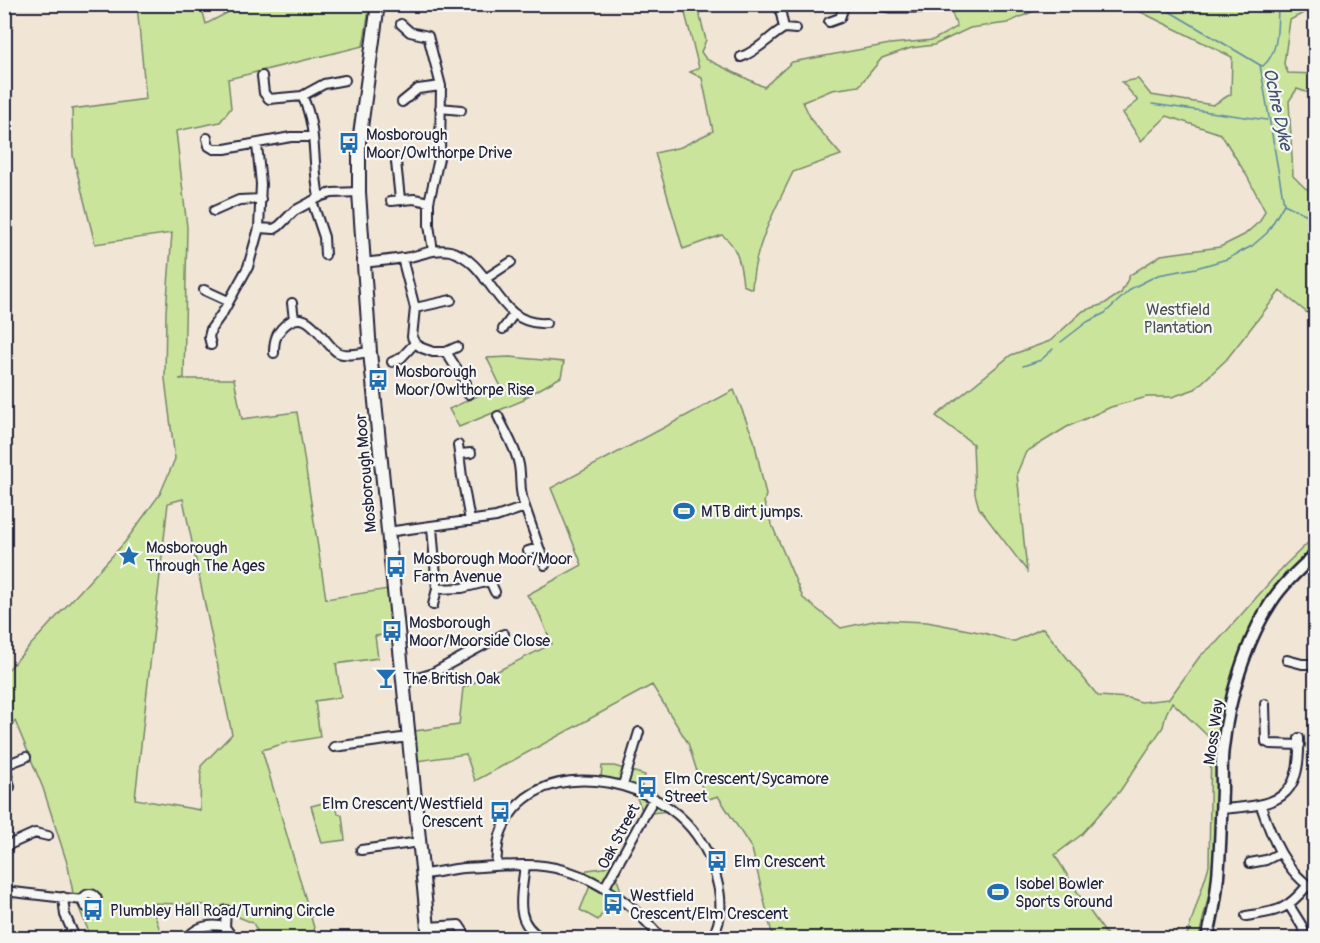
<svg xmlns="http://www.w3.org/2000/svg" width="1320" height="943" font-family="Pangolin,sans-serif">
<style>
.green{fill:#cae59b;stroke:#76846b;stroke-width:1.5;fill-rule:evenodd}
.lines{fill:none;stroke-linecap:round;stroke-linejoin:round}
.stream{stroke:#5e87a2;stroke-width:1.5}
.street-casing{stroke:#22223b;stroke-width:12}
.secondary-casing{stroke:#22223b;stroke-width:15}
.primary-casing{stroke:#22223b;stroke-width:16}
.street{stroke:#f6f6f2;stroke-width:8}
.secondary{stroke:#f6f6f2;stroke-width:10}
.primary{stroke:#f6f6f2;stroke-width:12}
.labels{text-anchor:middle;stroke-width:4.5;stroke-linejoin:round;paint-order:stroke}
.poi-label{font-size:16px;fill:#22223b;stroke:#f6f6f2;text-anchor:start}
.park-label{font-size:16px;fill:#4c5353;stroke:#f6f6f2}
.street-label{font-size:16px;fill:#22223b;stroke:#f6f6f2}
.water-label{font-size:18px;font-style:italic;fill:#40546f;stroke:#f6f6f2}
</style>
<rect width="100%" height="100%" fill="#f1e6d6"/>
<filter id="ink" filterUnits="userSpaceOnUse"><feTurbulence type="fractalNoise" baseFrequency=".0167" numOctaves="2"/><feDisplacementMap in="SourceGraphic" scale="12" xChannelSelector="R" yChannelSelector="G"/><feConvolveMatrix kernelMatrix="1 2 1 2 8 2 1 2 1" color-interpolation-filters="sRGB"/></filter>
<g filter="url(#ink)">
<!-- green -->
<path class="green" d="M137,5H201L206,24L242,5H370L363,46L228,79L231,108L220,122L176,131L187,227L184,378L179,379H234L242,419L297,412L326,599L388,589L393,634L375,636L378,658L336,664L341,697L315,701L320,737L286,743L262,750L317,938H261L253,923L210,905L150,903L163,938H68L88,930L73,893L68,866L43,788L15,721L5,734V673L125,542L160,494L175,459L165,379L166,312L172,233L95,244L73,156L72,109L146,99ZM183,499L232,734L201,766L200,810L135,799L168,503Z
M702,5L699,13L706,40L701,52L706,59L764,87L792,62L890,44L933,40L957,27L949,5H1063L1045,6L1007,23L970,28L934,45L911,48L882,58L859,86L832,90L803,102L812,121L841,155L793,172C776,208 753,248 752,289L743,285C741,266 738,246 722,235L683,249L655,153L681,147L713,131L702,78L690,72L699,68L684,9Z
M1108,5H1315V7L1290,20L1284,64L1288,73L1315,74V95L1297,89L1289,101L1293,176L1305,188L1315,193V319L1280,291L1226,360L1195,389L1172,397H1147L1111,407L1067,427L1026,452L1017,473L1027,571L979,508L975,494L973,444L936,416L1011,355L1050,341L1083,311L1104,304L1121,293L1130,275L1161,255L1220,247L1244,235L1260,221L1265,211L1247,176L1221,134L1167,116L1141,141L1123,113L1138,101L1122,82L1138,79L1151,95L1213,105L1231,94L1232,57L1139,11Z
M510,357L564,362L561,377L524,398V400L459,427L449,409C468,401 482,391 503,391L487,358Z
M734,390L754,440L766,495L764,502L769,518L803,598L841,628L878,620L927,622L984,633L1013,642L1043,628L1098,696L1129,698L1141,702L1169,699L1200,656L1217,642L1285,565L1315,536V546C1255,595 1224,676 1218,752C1215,790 1219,834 1214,871C1210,894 1203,916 1199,938H1186L1209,866L1211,739L1172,702L1166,714L1163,727L1120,791L1081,835L1055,855L1084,903L1109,938H773L752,849L718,796L706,800L688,743L652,685L475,781L466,754L417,761L415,731L459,725L463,688L552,644L538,611L527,595L582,565L551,488Z
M602,766H614L645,775L639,794L669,811L651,813L642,810L636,796L621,791L617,781L601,778Z
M335,800L338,814L342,815L345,840L322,843L311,806Z
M613,862L621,867L617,879L621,891L618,892L585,873L587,870L603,868Z
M590,886L612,899L598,920L580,910Z"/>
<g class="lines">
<!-- stream -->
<path class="stream" d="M1157,4L1260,65L1284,204L1316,219
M1260,65L1263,66C1280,52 1277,24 1278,4
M1152,104L1267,120
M1061,342L1087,322L1105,313L1132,288L1158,275L1196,268L1227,259L1252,246L1267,233L1284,204
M1023,366L1041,360L1053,349"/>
<defs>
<path id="street" d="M868,4C889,10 911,6 934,8
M709,6L711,4
M829,22L840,18L845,4
M401,24L410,32L428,36L441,86L440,154L429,202V225L433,251
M784,28L796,29
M741,57C758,51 769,37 784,28L779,4
M262,76L264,93L269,99L302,96L324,84L345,80
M302,96C318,127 312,164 319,197
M402,102L418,89L441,86
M440,108L461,110
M1316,122V132
M207,138L209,146L214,149H225L291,137H313
M396,162L400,199
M312,201L324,237L325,255
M391,201L414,199L429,202
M214,211L239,200L261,199
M259,228L274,229L279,226L294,211L322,196L332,193L359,192
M402,258L415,308L412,337L415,343L422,348L433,352H446L457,347
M363,263C379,261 394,260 410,257C423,254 436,248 450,251C493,262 496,327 546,323
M485,279L511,262
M204,290L228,301
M292,303L294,319
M415,308L451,300
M503,329L514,314
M211,345L209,337L211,329L223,312L248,267L259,228L261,184L257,145
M446,352L466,383L468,394
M274,353C274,343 275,336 282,328C307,301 321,341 337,352C346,357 360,353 370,352
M392,362L401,358L415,343
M498,416C505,432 516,448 519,465C522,482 518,489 525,507
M458,445L462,477L470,521
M460,454L471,453
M432,527L437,589L433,605
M387,532L496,517L525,507L545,565
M528,551L538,548
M437,589L462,588L490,581L495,592
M1315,605H1316
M1287,660L1302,664H1316
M403,678L421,677L431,674L504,634
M1265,704L1266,742L1270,744L1300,745
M334,747L409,737
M623,785L639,732
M4,789L10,787L6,771L8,764L26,757
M1261,806C1272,838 1285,872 1316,891
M1221,809C1277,805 1301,801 1299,738
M4,847L35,833L48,836
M361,850L420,842
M1250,863L1266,860L1280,853
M525,865C522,894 512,922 542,938
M496,866C497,854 497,841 502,830C531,759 631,774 678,815C698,832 711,856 717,881C722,900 722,921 712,938
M423,874C437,873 450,869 464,868C484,867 504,865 524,865C580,864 627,897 661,938
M605,887L654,798
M4,891L83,900
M83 901a7 7 0 1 1 14 0a7 7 0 1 1-14 0Z
M63,897L65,915L73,933
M1289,905L1302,926L1306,938
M226,910L225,927L233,938
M1246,916C1277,911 1285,912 1307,886
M428,927L459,925L463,931
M192,933C201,925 214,924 225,927"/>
<path id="secondary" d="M1207,938C1221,889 1220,839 1222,789C1222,775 1221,761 1223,748C1228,701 1246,640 1272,601C1283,584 1300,568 1316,554"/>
<path id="primary" d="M378,4L359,142V192L370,352L429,938"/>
</defs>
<!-- street casing -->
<use href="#street" class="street-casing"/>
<!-- secondary casing -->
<use href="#secondary" class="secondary-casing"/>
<!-- primary casing -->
<use href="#primary" class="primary-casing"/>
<!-- street -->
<use href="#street" class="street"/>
<!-- secondary -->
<use href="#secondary" class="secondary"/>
<!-- primary -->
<use href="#primary" class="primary"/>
</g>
</g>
<!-- icons -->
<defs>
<symbol id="bus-bare" viewBox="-9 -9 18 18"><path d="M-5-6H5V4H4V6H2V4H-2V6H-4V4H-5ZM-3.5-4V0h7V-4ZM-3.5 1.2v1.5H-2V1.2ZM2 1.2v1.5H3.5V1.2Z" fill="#1f6fb2" stroke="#f6f6f2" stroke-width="2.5" paint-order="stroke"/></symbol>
<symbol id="stadium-bare" viewBox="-9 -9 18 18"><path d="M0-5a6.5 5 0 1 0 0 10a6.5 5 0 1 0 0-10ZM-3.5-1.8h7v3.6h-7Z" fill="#1f6fb2" stroke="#f6f6f2" stroke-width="2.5" paint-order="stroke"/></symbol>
<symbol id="sight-bare" viewBox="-9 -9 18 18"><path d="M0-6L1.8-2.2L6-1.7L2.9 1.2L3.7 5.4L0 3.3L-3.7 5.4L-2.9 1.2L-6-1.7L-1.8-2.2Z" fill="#1f6fb2" stroke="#f6f6f2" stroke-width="2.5" paint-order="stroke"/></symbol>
<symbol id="bar-bare" viewBox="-9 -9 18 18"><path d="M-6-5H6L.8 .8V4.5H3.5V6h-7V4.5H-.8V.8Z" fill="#1f6fb2" stroke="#f6f6f2" stroke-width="2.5" paint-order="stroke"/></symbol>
</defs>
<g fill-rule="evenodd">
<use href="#bus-bare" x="334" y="128" width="30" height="30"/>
<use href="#bus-bare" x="363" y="365" width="30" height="30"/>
<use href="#stadium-bare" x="669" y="496" width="30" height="30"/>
<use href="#sight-bare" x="114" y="541" width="30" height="30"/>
<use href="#bus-bare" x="381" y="552" width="30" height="30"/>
<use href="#bus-bare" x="377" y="616" width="30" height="30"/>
<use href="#bar-bare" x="371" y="663" width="30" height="30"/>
<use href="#bus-bare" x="632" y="772" width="30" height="30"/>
<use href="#bus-bare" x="485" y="797" width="30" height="30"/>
<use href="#bus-bare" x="702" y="846" width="30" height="30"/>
<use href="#stadium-bare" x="983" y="877" width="30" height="30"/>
<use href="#bus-bare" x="598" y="889" width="30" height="30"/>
<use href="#bus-bare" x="78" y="895" width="30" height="30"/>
</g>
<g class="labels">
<!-- poi labels -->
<g class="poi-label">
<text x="366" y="140">Mosborough<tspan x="366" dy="18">Moor/Owlthorpe Drive</tspan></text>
<text x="395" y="377">Mosborough<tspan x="395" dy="18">Moor/Owlthorpe Rise</tspan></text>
<text x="701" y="517">MTB dirt jumps.</text>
<text x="146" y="553">Mosborough<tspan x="146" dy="18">Through The Ages</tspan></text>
<text x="413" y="564">Mosborough Moor/Moor<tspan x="413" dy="18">Farm Avenue</tspan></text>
<text x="409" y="628">Mosborough<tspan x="409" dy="18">Moor/Moorside Close</tspan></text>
<text x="403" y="684">The British Oak</text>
<text x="664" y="784">Elm Crescent/Sycamore<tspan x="664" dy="18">Street</tspan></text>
<text x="483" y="809" text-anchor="end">Elm Crescent/Westfield<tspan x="483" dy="18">Crescent</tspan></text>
<text x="734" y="867">Elm Crescent</text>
<text x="1015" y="889">Isobel Bowler<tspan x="1015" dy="18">Sports Ground</tspan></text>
<text x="630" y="901">Westfield<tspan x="630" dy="18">Crescent/Elm Crescent</tspan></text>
<text x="110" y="916">Plumbley Hall Road/Turning Circle</text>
</g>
<!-- park labels -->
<g class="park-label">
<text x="1178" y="315">Westfield<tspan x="1178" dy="18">Plantation</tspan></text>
</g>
<!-- street labels -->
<g class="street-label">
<text transform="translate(365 473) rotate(-95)" y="6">Mosborough Moor</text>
<text transform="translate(1213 732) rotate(-82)" y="6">Moss Way</text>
<text transform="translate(618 836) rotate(-62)" y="6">Oak Street</text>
</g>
<!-- water labels -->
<g class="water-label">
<text transform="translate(1278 109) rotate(78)" y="6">Ochre Dyke</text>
</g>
</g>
<!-- margin -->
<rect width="1320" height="943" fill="none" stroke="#f6f6f2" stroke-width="24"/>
<rect x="12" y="12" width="1296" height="919" fill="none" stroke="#22223b" stroke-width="2" filter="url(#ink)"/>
</svg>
